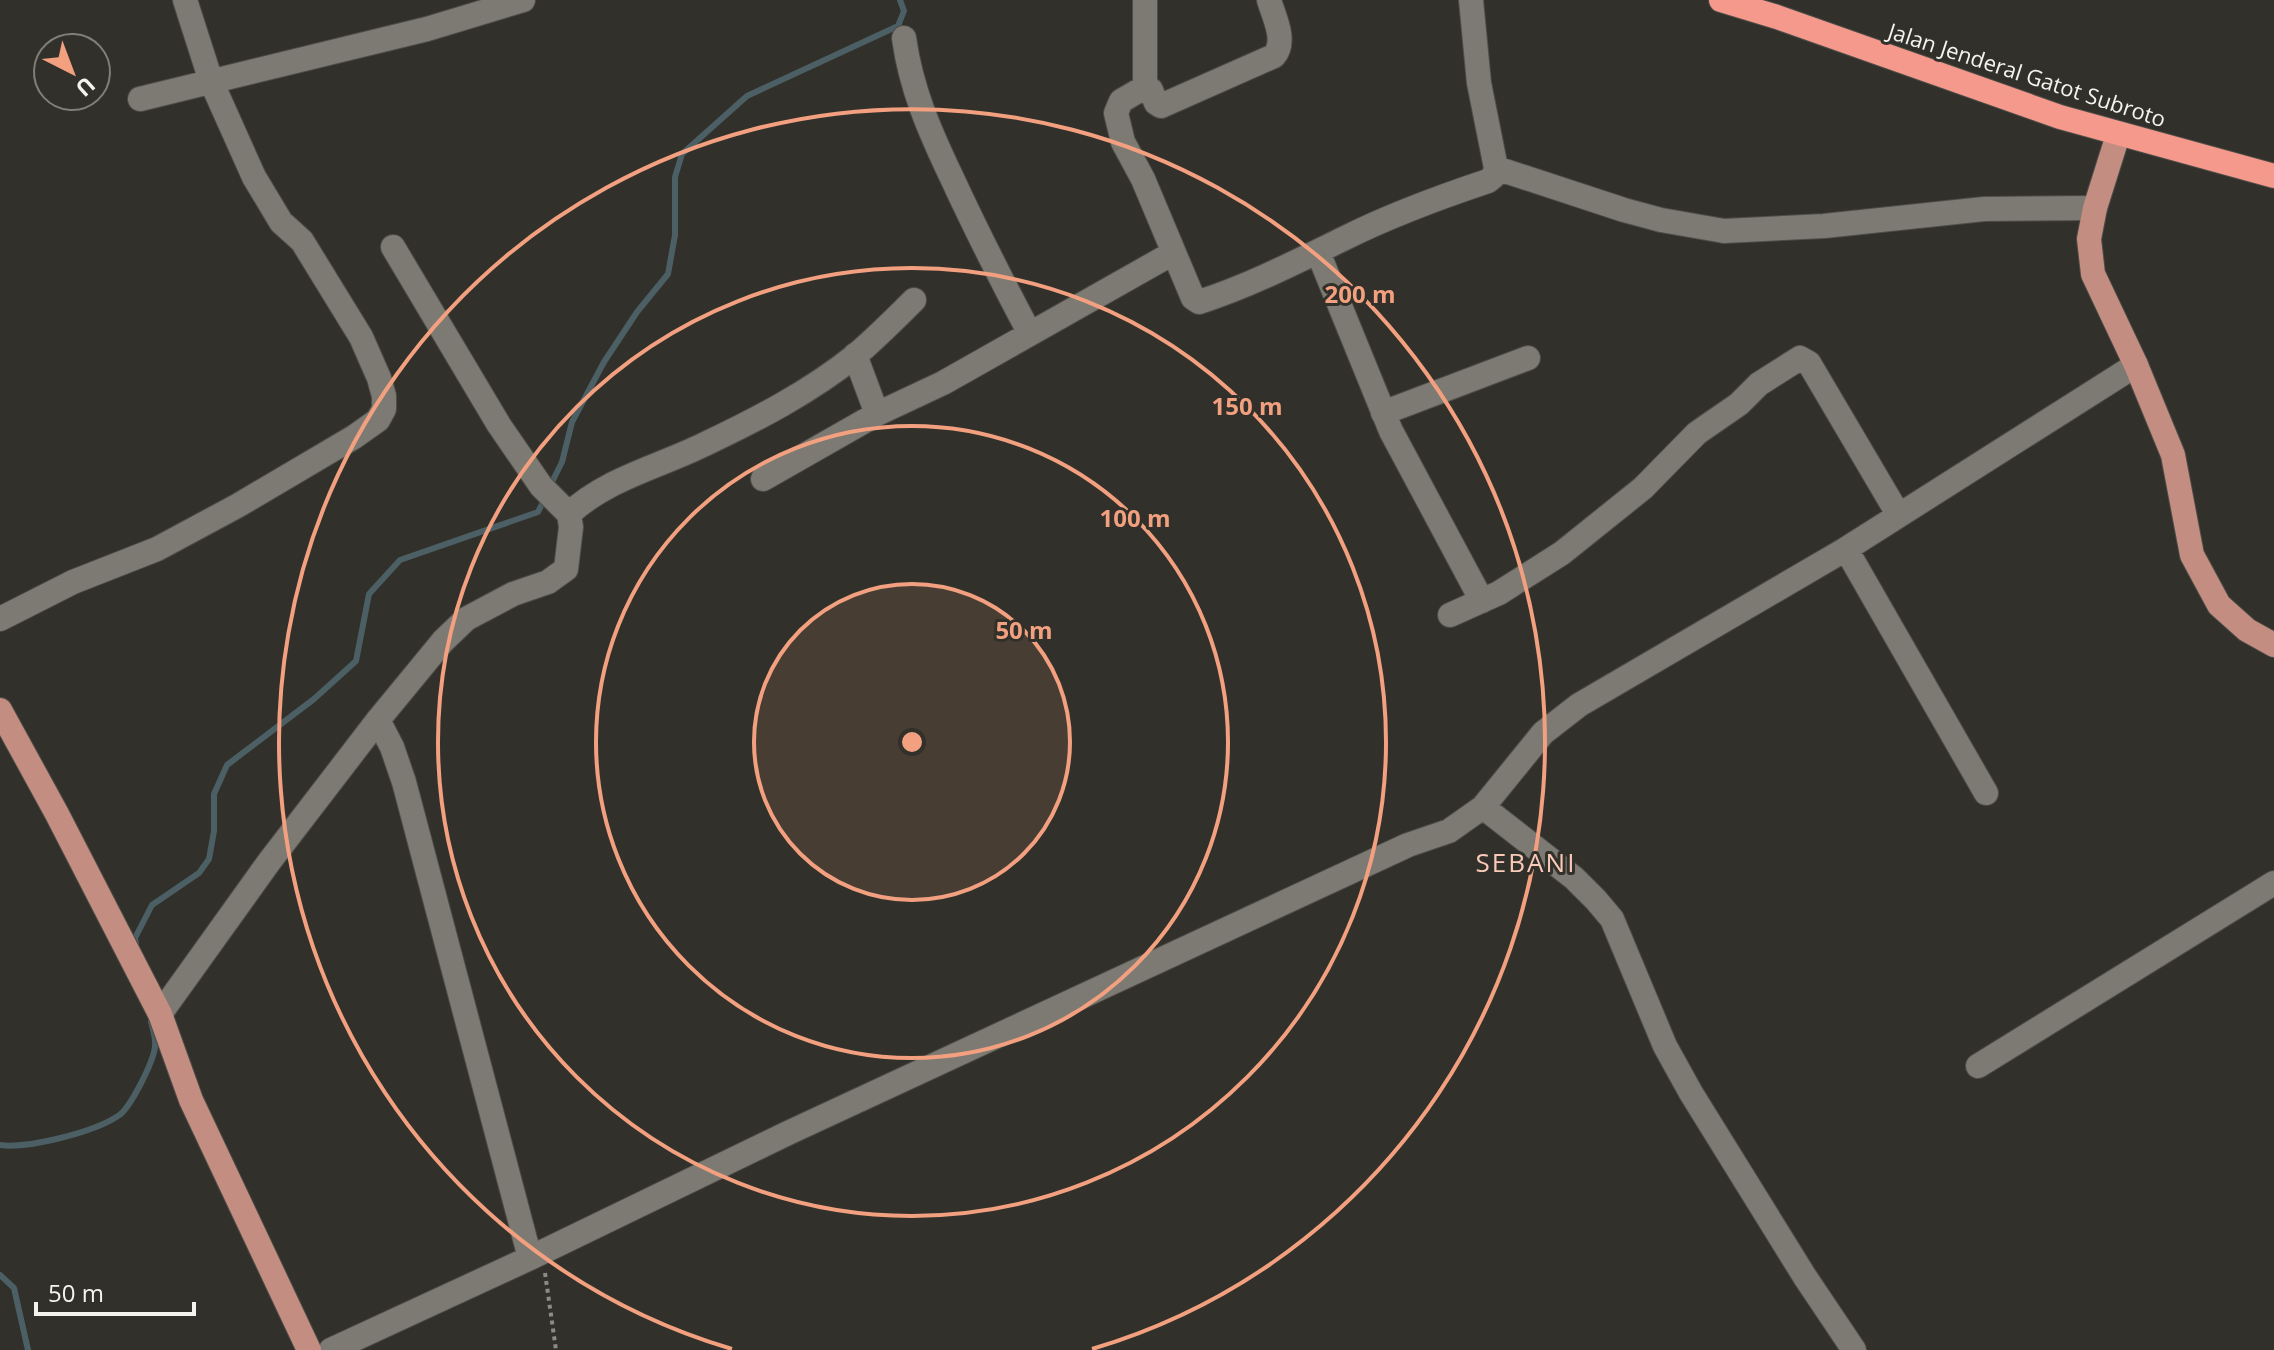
<svg xmlns="http://www.w3.org/2000/svg" width="2274" height="1350" font-family="'Open Sans',sans-serif">
<style>
.lines{fill:none;stroke-linecap:round;stroke-linejoin:round}
.stream{stroke:#4b5f64;stroke-width:6}
.minor-casing{stroke:#4e4d47;stroke-width:26}
.major-casing{stroke:#4e4d47;stroke-width:26}
.highway-casing{stroke:#4e4d47;stroke-width:26}
.path{stroke:#8c8b86;stroke-width:4;stroke-dasharray:4 4;stroke-linecap:butt}
.minor{stroke:#7c7a73;stroke-width:24}
.major{stroke:#c48d82;stroke-width:24}
.highway{stroke:#f4998c;stroke-width:24}
.ring{fill:none;stroke:#f2a07f;stroke-width:4}
.labels{text-anchor:middle;stroke-width:6;stroke-linejoin:round;paint-order:stroke}
.street-label{font-size:22px;fill:#f4f3ef;stroke:#31302a}
.quarter-label{font-size:26px;letter-spacing:2px;fill:#facab8;stroke:#31302a}
.centre{fill:#f2a07f;stroke:#31302a;stroke-width:4}
.ring-label{font-size:24px;text-anchor:middle;font-weight:bold;fill:#f2a07f;stroke:#31302a;stroke-width:6;stroke-linejoin:round;paint-order:stroke}
</style>
<rect width="100%" height="100%" fill="#31302a"/>
<g class="lines">
<!-- stream -->
<path class="stream" d="M549,488L562,462L572,422L604,362L637,312L668,274L675,235V177L682,154L747,96L898,26L904,11L900,0
M136,944L135,938L152,905L199,873L209,859L214,831V794L227,765L314,699L356,661L369,594L400,560L538,512L545,498
M0,1145C28,1149 94,1132 118,1116C130,1109 154,1061 155,1046C156,1039 153,1030 151,1022
M0,1275L14,1288L28,1350"/>
<defs>
<path id="minor" d="M1269,0C1274,17 1287,41 1274,56L1161,106L1156,103L1151,90L1145,87L1121,101L1116,113L1123,142L1143,179L1193,298L1199,302C1249,286 1298,261 1345,238C1391,215 1440,197 1488,181L1494,176L1496,168L1479,83L1471,0
M904,38C911,89 930,132 952,178C976,230 1002,281 1029,332
M1145,87V0
M140,99L427,29L523,0
M1496,168L1624,210L1661,220L1724,231L1824,226L1984,209L2095,208
M393,247L499,425L541,486L569,514
M1318,252L1391,431L1482,601
M855,355L877,414
M1383,413L1528,358
M763,479L877,414L943,383L1173,253
M1846,549L1986,793
M1450,615L1499,593L1562,553L1643,488L1697,433L1739,404L1759,384L1800,358L1809,363L1898,514
M0,619L73,582L157,549L237,506L354,437L378,420L384,409V396L379,378L361,337L302,241L281,222L254,177L211,81L185,0
M378,720L392,747L404,782L530,1258
M1483,807L1574,878L1596,900L1612,919L1665,1046L1691,1093L1805,1277L1854,1350
M160,1014L269,862L378,720L443,641L466,619L513,594L548,582L566,569L571,527L569,514C606,479 658,467 703,445C756,420 810,392 856,355C876,338 895,319 914,300
M1978,1066L2274,883
M331,1350L530,1258L788,1133L1408,845L1449,831L1483,807L1543,733L1579,705L1846,549L2136,365"/>
<path id="major" d="M2118,135L2095,208L2089,239L2093,274L2136,365L2173,455L2192,555L2219,605L2247,630L2274,645
M0,710L57,814L160,1014L191,1100L309,1350"/>
<path id="highway" d="M1721,0L1777,17L2060,117L2274,176"/>
</defs>
<!-- minor casing -->
<use href="#minor" class="minor-casing"/>
<!-- major casing -->
<use href="#major" class="major-casing"/>
<!-- highway casing -->
<use href="#highway" class="highway-casing"/>
<!-- path -->
<path class="path" d="M545,1273L556,1350"/>
<!-- minor -->
<use href="#minor" class="minor"/>
<!-- major -->
<use href="#major" class="major"/>
<!-- highway -->
<use href="#highway" class="highway"/>
</g>
<!-- distance rings -->
<circle cx="912" cy="742" r="158" fill="#f2a07f" fill-opacity=".12"/>
<g class="ring">
<circle cx="912" cy="742" r="158"/>
<circle cx="912" cy="742" r="316"/>
<circle cx="912" cy="742" r="474"/>
<path d="M732 1349A633 633 0 1 1 1092 1349"/>
</g>
<g class="labels">
<!-- street labels -->
<g class="street-label">
<text transform="translate(2027 75) rotate(18)" y="8">Jalan Jenderal Gatot Subroto</text>
</g>
<!-- quarter labels -->
<g class="quarter-label">
<text x="1526" y="872">SEBANI</text>
</g>
</g>
<circle cx="912" cy="742" r="12" class="centre"/>
<g class="ring-label">
<text x="1360" y="303">200 m</text>
<text x="1247" y="415">150 m</text>
<text x="1135" y="527">100 m</text>
<text x="1024" y="639">50 m</text>
</g>
<!-- north arrow -->
<g transform="translate(72 72) rotate(138)"><circle r="38" fill="#31302a" stroke="#7f7e79" stroke-width="2"/>
<path d="M0-6L14 30L0 20L-14 30Z" fill="#f2a07f"/>
<text y="-12" font-size="22" font-weight="bold" text-anchor="middle" fill="#f4f3ef">U</text>
</g>
<!-- scale -->
<path d="M36 1302v12h158v-12" fill="none" stroke="#f4f3ef" stroke-width="4"/>
<text x="48" y="1302" font-size="24" fill="#f4f3ef" stroke="#31302a" stroke-width="6" paint-order="stroke">50 m</text>
</svg>
